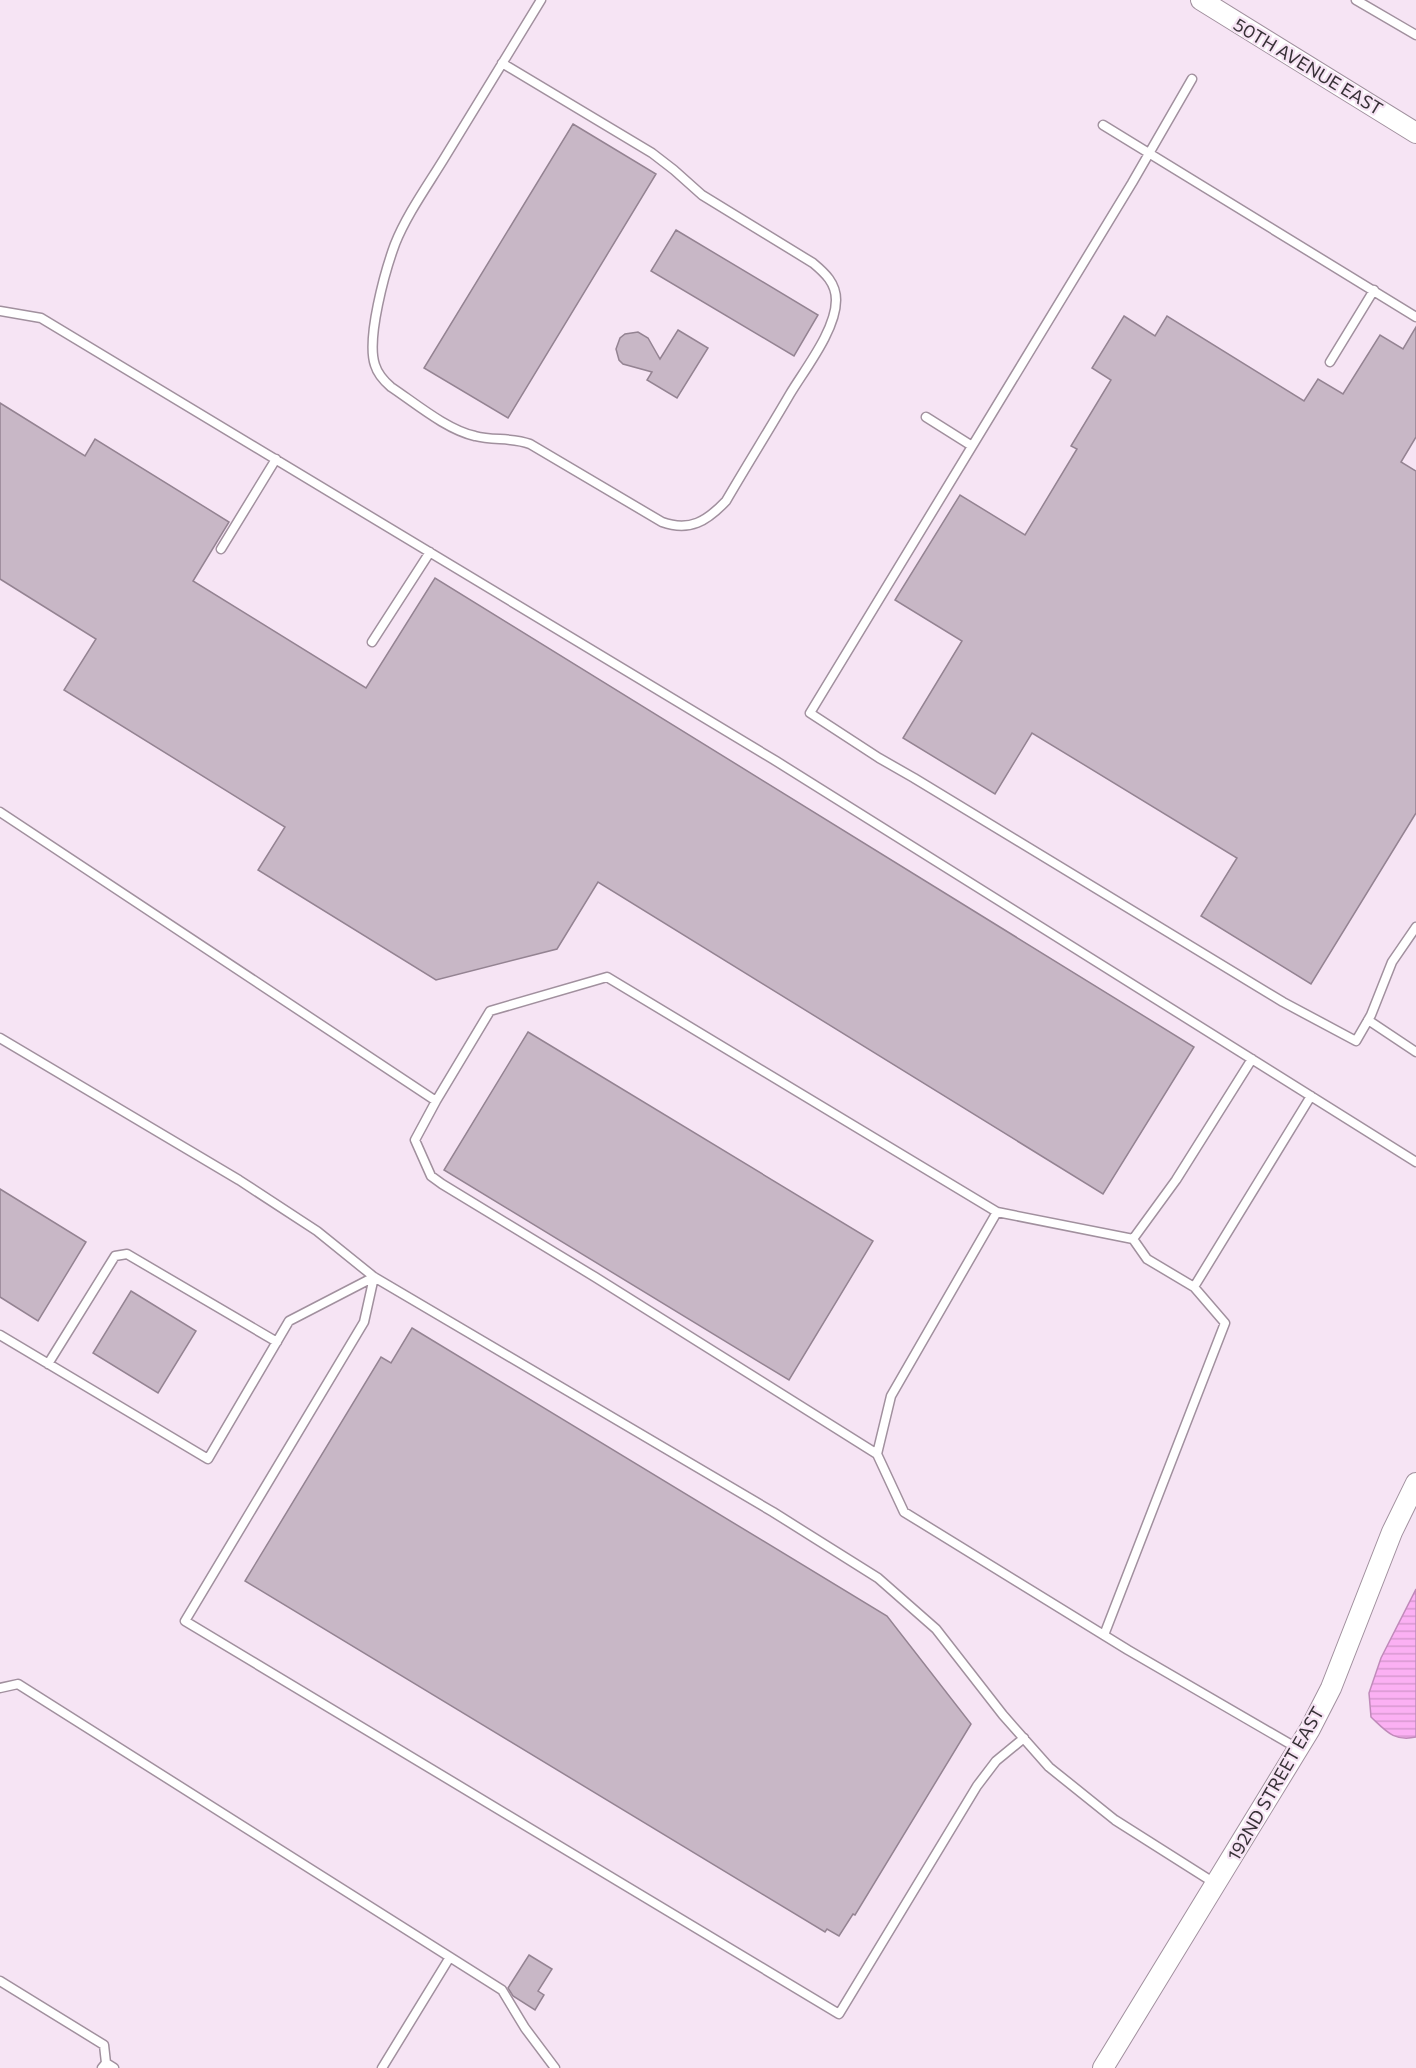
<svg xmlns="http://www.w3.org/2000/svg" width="1416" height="2068" font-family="Commissioner,sans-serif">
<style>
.water{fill:url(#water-rules);stroke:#c08aba;stroke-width:1.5}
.building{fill:#c8b7c6;stroke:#948392;stroke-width:1.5}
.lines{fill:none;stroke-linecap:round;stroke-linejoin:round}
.service-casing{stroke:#a1909e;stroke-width:11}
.tertiary-casing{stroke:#a1909e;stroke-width:22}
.service{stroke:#fff;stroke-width:8}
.tertiary{stroke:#fff;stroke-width:20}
.labels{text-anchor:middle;stroke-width:4.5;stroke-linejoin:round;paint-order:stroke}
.street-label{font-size:18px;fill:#373036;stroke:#f6e4f4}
</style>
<defs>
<pattern id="water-rules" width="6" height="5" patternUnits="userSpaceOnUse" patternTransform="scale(1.5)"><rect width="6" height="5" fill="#fbb0f3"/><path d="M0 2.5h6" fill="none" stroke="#d898d1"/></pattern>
</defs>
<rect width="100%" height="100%" fill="#f6e4f4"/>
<!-- water -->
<path class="water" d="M1416,1589V1737C1394,1742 1386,1731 1371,1717L1369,1693L1381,1658Z"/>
<!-- building -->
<path class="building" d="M573,124L656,174L508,418L424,368Z
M676,230L818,315L794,356L651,271Z
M1124,316L1155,336L1167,316L1304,401L1318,379L1343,394L1380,335L1403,349L1416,327V437L1401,462L1416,471V813L1311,984L1201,916L1237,858L1032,733L995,794L903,738L962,641L895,600L960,495L1025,535L1077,449L1071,446L1111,380L1092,368Z
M678,330L708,348L677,398L647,380L652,372L623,364L619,360L616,349L620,338L625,334L638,332L648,338L660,359Z
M0,403L85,456L95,439L229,522L193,581L366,688L435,578L1194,1047L1103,1194L598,882L557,949L436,980L258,870L285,827L64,690L96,639L0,579Z
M528,1032L873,1241L789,1380L444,1170Z
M0,1189L86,1242L38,1321L0,1297Z
M131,1291L196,1331L158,1393L93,1353Z
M412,1328L887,1616L971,1724L855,1915L853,1914L839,1936L827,1929L825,1932L245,1581L381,1357L391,1363Z
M529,1955L552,1969L538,1991L544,1995L535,2010L513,1996L508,1988Z"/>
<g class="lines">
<defs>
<path id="service" d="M1356,0L1416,35
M502,63L652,153L674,170L702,195L813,263C825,273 836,283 836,300C836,330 805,369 790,394C769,430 747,465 726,501C707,521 690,532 662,522L530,444C512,437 493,441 475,436C447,430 415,403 391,387C384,381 378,375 375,365C366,339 385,271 395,244C407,214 428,185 445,157C477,105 509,52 541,0
M1192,79L1132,183L810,713L879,758L914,778L1283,1002L1356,1041L1371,1015L1392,962L1416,927
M1103,125L1416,317
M0,311L41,318L776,761L1416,1162
M1330,362L1374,290
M926,417L972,446
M221,549L276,459
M372,642L430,552
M0,812L436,1101
M1368,1020L1416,1052
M0,1038L239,1180L317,1231L374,1277L773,1512L878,1578L936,1629L1003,1715L1049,1767L1115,1820L1216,1884
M1133,1239L1176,1180L1252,1059
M374,1277L364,1322L185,1621L839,2014L977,1786L996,1761L1024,1738
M1194,1287L1311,1096
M0,1335L208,1459L289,1321L374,1277
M48,1364L115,1256L127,1254L277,1342
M877,1454L891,1396L997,1212
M1104,1635L1225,1323L1194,1287L1147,1259L1133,1239L997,1212L607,977L490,1011L436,1101L415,1140L431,1176L442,1184L595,1277L877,1454L904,1512L1128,1650L1297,1748
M0,1688L18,1684L502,1990L525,2028L555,2068
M0,1981L104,2045L106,2063L102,2068
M106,2063L114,2068
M382,2068L450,1957"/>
<path id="tertiary" d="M1201,0L1416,133
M1103,2068L1310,1729L1331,1688L1392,1532L1416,1483"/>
</defs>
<!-- service casing -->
<use href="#service" class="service-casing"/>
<!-- tertiary casing -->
<use href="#tertiary" class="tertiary-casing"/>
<!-- service -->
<use href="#service" class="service"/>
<!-- tertiary -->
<use href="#tertiary" class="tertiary"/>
</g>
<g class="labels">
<!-- street labels -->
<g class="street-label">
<text transform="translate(1308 67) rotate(31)" y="6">50TH AVENUE EAST</text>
<text transform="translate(1276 1784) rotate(-60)" y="6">192ND STREET EAST</text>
</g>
</g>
</svg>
